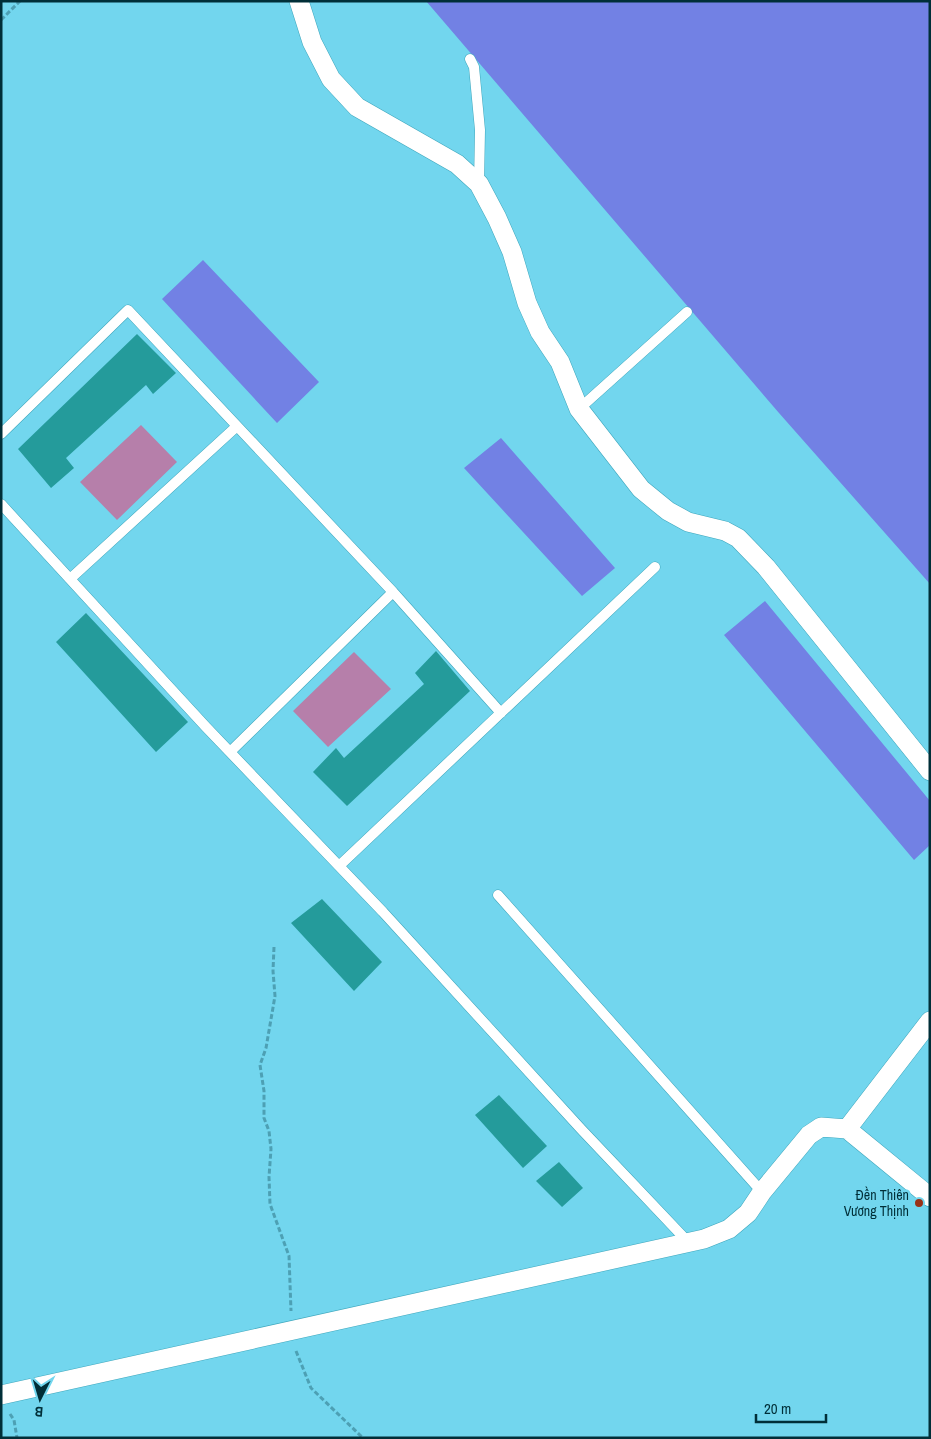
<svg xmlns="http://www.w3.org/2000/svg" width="931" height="1439" font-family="'Archivo Narrow',sans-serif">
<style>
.green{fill:#b67faa}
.water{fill:#7281e4}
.building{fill:#249b9b}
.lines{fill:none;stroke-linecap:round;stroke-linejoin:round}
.lane-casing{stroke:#3da6bc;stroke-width:11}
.street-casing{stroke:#3da6bc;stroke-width:20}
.path{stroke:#4da0b4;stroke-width:3;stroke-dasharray:5 2.5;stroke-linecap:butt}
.lane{stroke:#fff;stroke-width:10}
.street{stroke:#fff;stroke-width:19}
.poi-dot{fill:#993117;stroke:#72d6ee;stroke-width:2}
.labels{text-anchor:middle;stroke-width:5;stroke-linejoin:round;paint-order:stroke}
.poi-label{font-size:14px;fill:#002f38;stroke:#72d6ee;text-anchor:end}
</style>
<rect width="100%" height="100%" fill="#72d6ee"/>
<!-- green -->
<path class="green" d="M141,425L177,462L117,520L80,482Z
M354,652L391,689L328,747L293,711Z"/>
<!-- water -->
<path class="water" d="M426,1H930V584L779,413Z
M203,260L319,382L277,423L162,299Z
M501,438L615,568L582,596L464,468Z
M765,601L930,801V845L914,860L724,635Z"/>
<!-- building -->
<path class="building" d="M137,334L176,373L153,394L146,385L66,458L74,468L51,488L18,449Z
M86,613L188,722L156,752L56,642Z
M436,651L470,691L347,806L313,772L336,748L344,758L424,684L415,673Z
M322,899L382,962L354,991L291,923Z
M499,1095L547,1146L523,1168L475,1115Z
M559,1162L583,1188L562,1207L536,1181Z"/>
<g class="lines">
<defs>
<path id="lane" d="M470,59L474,67L480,130L479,184
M579,409L687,312
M1,434L128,310L393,592L501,713
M1,504L206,727L383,912L581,1129L689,1243
M70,579L236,427
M230,752L393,592
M339,866L655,567
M498,895L762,1192"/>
<path id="street" d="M299,1L312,42L331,79L357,107L457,164L479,184L497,218L512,252L527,303L540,332L560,362L579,409L641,489L668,511L688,522L725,531L738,538L766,567L930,771
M847,1129L930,1021
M1,1395L704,1239L729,1229L748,1213L762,1192L809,1135L821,1127L847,1129L930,1197"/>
</defs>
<!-- lane casing -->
<use href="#lane" class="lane-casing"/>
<!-- street casing -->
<use href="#street" class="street-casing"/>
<!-- path -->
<path class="path" d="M1,20L20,1
M274,947L273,971L275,996L266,1048L260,1065L264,1091V1118L269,1131L271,1149L269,1177L270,1204L289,1256L291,1311
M296,1351L311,1388L363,1438
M10,1414L14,1420L17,1438"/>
<!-- lane -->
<use href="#lane" class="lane"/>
<!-- street -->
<use href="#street" class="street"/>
</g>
<!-- markers -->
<circle class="poi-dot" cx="919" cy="1203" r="5"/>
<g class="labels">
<!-- poi labels -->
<g class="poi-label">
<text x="909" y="1200">Đền Thiên<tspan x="909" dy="16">Vương Thịnh</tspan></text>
</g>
</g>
<!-- border -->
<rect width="931" height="1439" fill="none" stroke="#002f38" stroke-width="5"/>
<!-- north arrow -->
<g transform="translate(40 1399) rotate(185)" stroke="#72d6ee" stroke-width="4" paint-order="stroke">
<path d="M0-4L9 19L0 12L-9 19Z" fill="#002f38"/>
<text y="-8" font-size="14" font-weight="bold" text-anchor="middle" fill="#002f38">B</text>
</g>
<!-- scale -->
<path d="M756 1414v8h70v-8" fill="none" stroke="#002f38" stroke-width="2.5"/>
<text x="764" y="1414" font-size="15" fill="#002f38" stroke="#72d6ee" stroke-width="4" paint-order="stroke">20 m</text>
</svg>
